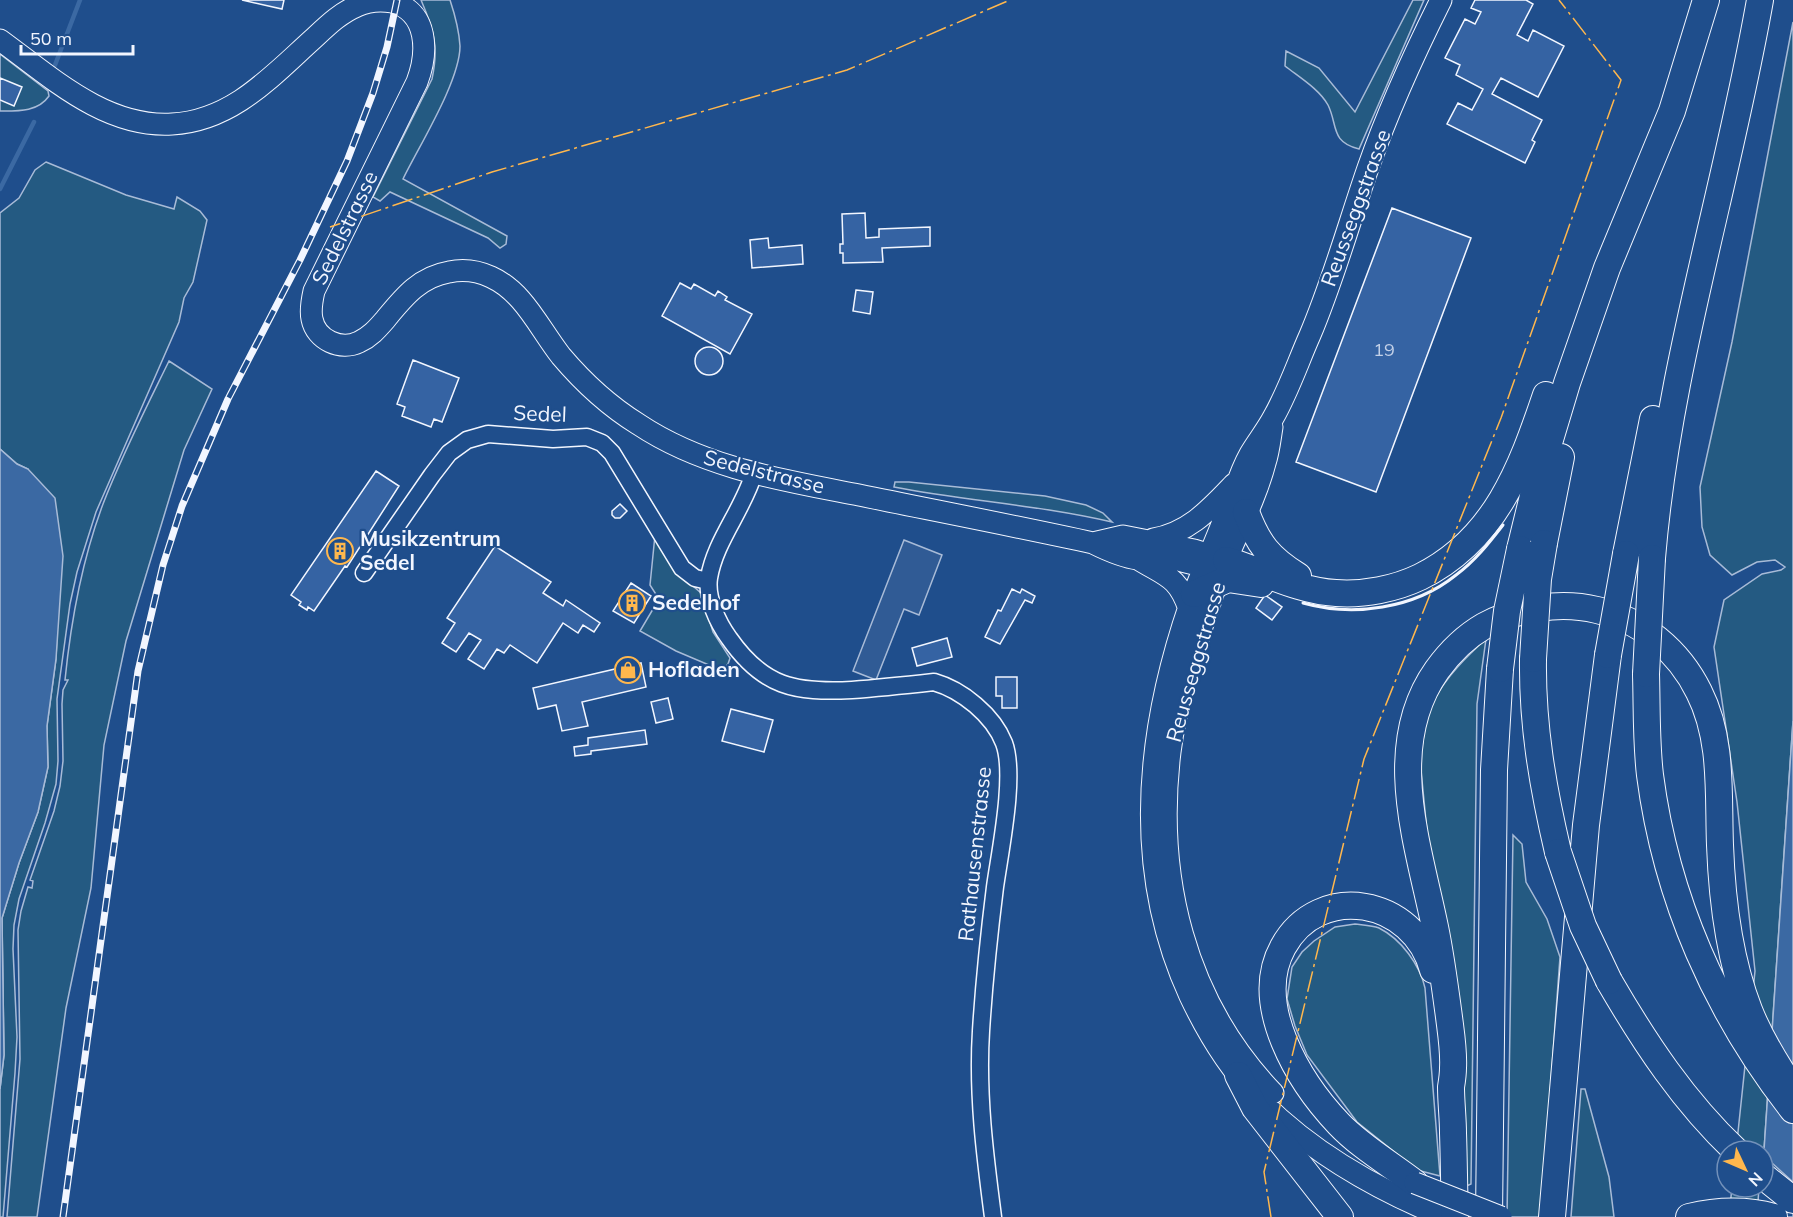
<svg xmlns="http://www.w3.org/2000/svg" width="1793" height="1217" font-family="Mulish,sans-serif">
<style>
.green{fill:#245a82;stroke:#a8bbd7;stroke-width:1.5}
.parking{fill:#305b95;stroke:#a8bbd7;stroke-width:1.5}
.water{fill:#3b69a3;stroke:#a8bbd7;stroke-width:1.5}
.pier{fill:#1f4e8c;stroke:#a8bbd7;stroke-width:1.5}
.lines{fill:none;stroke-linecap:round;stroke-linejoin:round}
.stream{stroke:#3b69a3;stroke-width:4.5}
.building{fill:#3563a3;stroke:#f2f6ff;stroke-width:1.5}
.minor-casing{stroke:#f2f6ff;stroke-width:19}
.major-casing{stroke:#f2f6ff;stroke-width:23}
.highway-casing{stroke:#f2f6ff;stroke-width:28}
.minor{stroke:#1f4e8c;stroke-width:16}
.major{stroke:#1f4e8c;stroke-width:21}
.highway{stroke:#1f4e8c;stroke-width:26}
.rail-casing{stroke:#f2f6ff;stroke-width:7}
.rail{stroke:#1f4e8c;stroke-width:4.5;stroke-dasharray:14;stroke-linecap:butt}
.major-bridge-casing{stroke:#f2f6ff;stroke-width:23;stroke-linecap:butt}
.highway-bridge-casing{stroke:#f2f6ff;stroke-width:28;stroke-linecap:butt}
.major-bridge{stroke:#1f4e8c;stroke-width:21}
.highway-bridge{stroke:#1f4e8c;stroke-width:26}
.wall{stroke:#f2f6ff;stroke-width:3}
.power{stroke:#ffb74d;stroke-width:1.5;stroke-dasharray:21 4.5 3 4.5;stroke-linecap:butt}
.labels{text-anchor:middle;stroke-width:4.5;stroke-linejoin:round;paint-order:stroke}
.number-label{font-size:18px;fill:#c3d1e8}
.street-label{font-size:21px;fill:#f2f6ff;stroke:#1f4e8c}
.poi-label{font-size:21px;font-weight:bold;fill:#f2f6ff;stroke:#1f4e8c;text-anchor:start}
</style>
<rect width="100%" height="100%" fill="#1f4e8c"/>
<!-- green -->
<path class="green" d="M421,0H450C455,15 459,30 460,46C460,81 419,146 403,179L507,236L506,244L500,248L488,238L390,192L380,201L373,197L432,79C439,47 434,30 421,0Z
M1413,0H1424L1359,149C1330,142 1338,125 1328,105C1319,89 1299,77 1285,66L1286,51L1319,68L1355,112Z
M1793,22V721L1763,1165V1151H1736L1755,971L1737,802L1714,647L1724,600L1762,574L1781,570L1785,567L1775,560L1757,562L1732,575L1710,555L1702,527L1700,487L1732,342Z
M0,54L48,91L49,96C38,112 18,111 0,111Z
M46,162L126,195L174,209L177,197L200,211L207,220L193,282L184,298L179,322L96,512L77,572L70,604L57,699L58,761L56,784L45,823L19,899L14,925L13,949L17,1037L15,1073L3,1217H0V1089L4,1055L2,918L19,863L38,812L48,767L47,726L56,659L58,611L28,469L17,464L0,449V213L19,198L35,170Z
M169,361L212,389L184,450L126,641L104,745L91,888L66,1008L37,1217H7L20,1059L18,930L21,911L28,887L32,888L33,881L30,880L54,811L60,786L63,761L62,704L63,690L68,680H65C71,620 82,560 103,504C122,455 146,408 169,361Z
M895,482H909L1045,496L1086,505L1103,513L1112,522C1040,505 966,501 894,487Z
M655,535L686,580L701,593L713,632L730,658L728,664L724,668H716L676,651L640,631L659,599L650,585Z
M1486,639L1477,704L1471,1184L1462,1188L1420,760C1423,741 1425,718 1434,700C1447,676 1466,657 1486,639Z
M1513,835L1522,844L1526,882L1547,919L1560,957L1541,1217H1507Z
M1355,924C1363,925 1372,925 1379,928C1401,939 1420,965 1425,988L1440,1176L1417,1170L1357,1122L1307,1055L1295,1026L1287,999L1292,967L1302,952L1314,941L1335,927Z
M1581,1089H1585L1609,1177L1614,1217H1571Z
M1732,1187H1762L1760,1217H1729Z"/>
<!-- parking -->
<path class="parking" d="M904,540L942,555L919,615L904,609L876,680L853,671Z"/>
<!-- water -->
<path class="water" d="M0,449L17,464L28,469L55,498L63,556L56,659L47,726L48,767L38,812L19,863L2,918L4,1055L0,1089Z
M1793,721V1217L1763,1165Z"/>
<!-- pier -->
<path class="pier" d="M1763,1155L1793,1182V1217H1757L1759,1187H1763Z"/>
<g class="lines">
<!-- stream -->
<path class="stream" d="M55,65L80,0
M0,189L34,122"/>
</g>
<!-- building -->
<path class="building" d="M242,0H284L282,9Z
M1475,0H1526L1533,4L1517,35L1528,41L1533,30L1564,46L1538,97L1501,78L1492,94L1542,120L1532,140L1535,142L1525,163L1447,124L1458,103L1472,110L1483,89L1456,75L1460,65L1445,58L1465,19L1475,24L1481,12L1471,8Z
M0,78L22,87L14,106L0,100Z
M1392,208L1471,238L1376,492L1296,462Z
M865,213L866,238L879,237V229L930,227V246L882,248L883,262L843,263V253H840V244H843L842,214Z
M768,238L769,248L802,245L803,264L752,268L750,240Z
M680,283L691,289L694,284L715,296L718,291L727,297L725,300L752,314L730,354L662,316Z
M856,290L873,292L870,314L853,311Z
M695 361a14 14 0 1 1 28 0a14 14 0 1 1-28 0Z
M413,360L459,378L442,422L434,419L431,427L402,416L405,407L397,404Z
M376,471L399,486L347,567L345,566L314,611L308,607L307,610L299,605L301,602L291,595Z
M620,504L627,511L620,518H615L612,515V511Z
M495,546L551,582L543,593L563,606L566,600L600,623L594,632L583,625L578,633L563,623L537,663L510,645L504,653L497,649L484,669L468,659L481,640L469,633L456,652L442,643L455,623L447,618Z
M631,583L651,596L634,623L613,611Z
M1012,589L1020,593L1022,589L1035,596L1032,603L1025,600L1000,644L985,637L998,610L1001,611Z
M1265,595L1282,607L1272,620L1256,608Z
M947,638L952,657L917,666L912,648Z
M641,663L646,687L582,702L588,726L562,731L556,705L538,709L533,688Z
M996,677H1017V708H1002V696H996Z
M668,698L673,719L656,723L651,702Z
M731,709L773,720L764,752L722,741Z
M645,730L647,744L591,751V754L575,756L574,747L588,745V738Z"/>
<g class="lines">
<defs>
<path id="minor" d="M754,473C743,510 715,541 709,578C706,598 718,623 729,638C763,687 795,693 852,690C879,688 907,685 934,682C962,690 993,715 1004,743C1016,775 1000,851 995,887C989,935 984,983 981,1031C977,1094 985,1156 993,1217
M364,573L432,475L449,453L467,440L488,434L553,439L587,437L602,443L612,453L682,568L695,578L708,581"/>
<path id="major" d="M1441,0C1414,54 1388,111 1368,168C1349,223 1333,281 1310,335C1298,362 1288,392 1273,418C1266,431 1257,442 1250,454C1238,475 1233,498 1224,519C1213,548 1200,575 1190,604C1146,732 1132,870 1190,996C1207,1032 1228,1067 1256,1096C1307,1150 1376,1189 1444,1217
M0,40C51,77 105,128 172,124C232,121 272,76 313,39C327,26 340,13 357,6C368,1 381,0 392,2C429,12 428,53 417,82L314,291C312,300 310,310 312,319C316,340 341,351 359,342C370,337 377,329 384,321C403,298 419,277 449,272C463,269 478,271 491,277C524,292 539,328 561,356C583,382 609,406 638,424C704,468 782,480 859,495C937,511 1015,526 1093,543C1107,550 1122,557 1138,559C1145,560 1154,557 1161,557C1189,559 1195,572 1226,560
M1272,427C1270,439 1269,451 1265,463C1254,505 1231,544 1216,585C1198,639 1177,695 1170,752C1155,876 1184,1000 1273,1093
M1153,539C1189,533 1210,509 1234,484
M1093,543L1123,536L1194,550L1220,558
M1138,559C1165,576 1178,576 1189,609"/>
<path id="highway" d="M1246,512C1258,544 1269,558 1298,576
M1544,543L1561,457
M1520,549L1533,496L1567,383L1607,268L1672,111L1706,0
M1626,554L1653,419
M1652,558C1668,367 1727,188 1760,0
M1226,560C1262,571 1298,591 1336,593C1364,595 1395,589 1420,577C1495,540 1521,469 1546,395
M1194,594L1228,579L1261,584
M1533,659C1532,725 1543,788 1558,852
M1646,674C1647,708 1646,741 1650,775C1666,898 1716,1012 1793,1110
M1609,981C1645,1043 1684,1102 1736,1151
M1238,1075L1255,1108L1340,1217
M1763,1176L1793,1200
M1415,1183C1389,1163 1361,1147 1339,1124C1300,1083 1251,1005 1283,947C1319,881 1414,898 1433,970
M1455,1217C1454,1189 1454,1161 1453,1133C1453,1118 1451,1102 1451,1087C1452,1081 1453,1075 1453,1068C1454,1051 1451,1033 1449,1017C1445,987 1441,956 1435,927C1418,844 1383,746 1437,670C1450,652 1465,637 1484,626C1518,608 1560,601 1597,610C1642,620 1679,651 1699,692C1723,739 1718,794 1720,845C1722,901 1729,958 1749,1010C1760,1038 1776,1064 1793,1089
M1489,1217L1494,770L1500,669
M1552,1217L1586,825L1608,655
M1689,1217C1718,1210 1745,1209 1774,1217"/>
</defs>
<!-- minor casing -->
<use href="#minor" class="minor-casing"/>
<!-- major casing -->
<use href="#major" class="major-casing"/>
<!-- highway casing -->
<use href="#highway" class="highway-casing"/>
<!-- minor -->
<use href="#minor" class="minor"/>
<!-- major -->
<use href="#major" class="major"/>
<!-- highway -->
<use href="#highway" class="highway"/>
<defs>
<path id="rail" d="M63,1217L138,671L163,565L182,506L228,399L300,260L347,161L373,93L387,47L397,0"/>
</defs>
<!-- rail casing -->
<use href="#rail" class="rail-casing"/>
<!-- rail -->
<use href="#rail" class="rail"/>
<defs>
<path id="major-bridge" d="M1415,1183L1501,1217"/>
<path id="highway-bridge" d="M1608,655L1626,554
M1533,659L1538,579L1544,543
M1500,669L1507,611L1520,549
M1646,674L1652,558
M1558,852L1583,926L1609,981"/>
</defs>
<!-- major-bridge casing -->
<use href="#major-bridge" class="major-bridge-casing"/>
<!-- highway-bridge casing -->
<use href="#highway-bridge" class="highway-bridge-casing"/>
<!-- major-bridge -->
<use href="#major-bridge" class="major-bridge"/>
<!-- highway-bridge -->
<use href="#highway-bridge" class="highway-bridge"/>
<!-- wall -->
<path class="wall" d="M1303,603C1353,617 1414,609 1456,575C1475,561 1489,543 1503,525"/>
<!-- power -->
<path class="power" d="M330,227L492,172L847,70L1010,0
M1271,1217L1264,1172L1364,759L1501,418L1621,80L1559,0"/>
</g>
<!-- icons -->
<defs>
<symbol id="building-ring" viewBox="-11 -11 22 22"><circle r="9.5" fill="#1f4e8c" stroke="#ffb74d" stroke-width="1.5"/><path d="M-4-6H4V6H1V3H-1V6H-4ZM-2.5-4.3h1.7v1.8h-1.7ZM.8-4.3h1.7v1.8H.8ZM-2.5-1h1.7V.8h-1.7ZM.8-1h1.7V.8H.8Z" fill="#ffb74d"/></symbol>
<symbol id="shop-ring" viewBox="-11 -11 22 22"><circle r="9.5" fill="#1f4e8c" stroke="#ffb74d" stroke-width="1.5"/><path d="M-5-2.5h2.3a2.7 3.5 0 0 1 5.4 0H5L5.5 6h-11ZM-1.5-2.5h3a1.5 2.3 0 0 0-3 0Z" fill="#ffb74d"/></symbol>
</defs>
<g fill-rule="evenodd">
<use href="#building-ring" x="325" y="536" width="30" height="30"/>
<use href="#building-ring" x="617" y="588" width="30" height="30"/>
<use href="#shop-ring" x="613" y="655" width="30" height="30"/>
</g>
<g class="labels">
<!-- number labels -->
<g class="number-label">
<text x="1384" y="356">19</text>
</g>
<!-- street labels -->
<g class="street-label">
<text transform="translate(1356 208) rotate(-70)" y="7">Reusseggstrasse</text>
<text transform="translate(345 228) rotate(-64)" y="7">Sedelstrasse</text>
<text transform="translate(540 414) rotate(2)" y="7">Sedel</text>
<text transform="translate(764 472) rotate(14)" y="7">Sedelstrasse</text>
<text transform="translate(1196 662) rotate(-74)" y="7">Reusseggstrasse</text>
<text transform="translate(975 854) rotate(-84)" y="7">Rathausenstrasse</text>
</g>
<!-- poi labels -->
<g class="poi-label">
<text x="360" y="546">Musikzentrum<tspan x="360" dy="24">Sedel</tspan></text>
<text x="652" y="610">Sedelhof</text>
<text x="648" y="677">Hofladen</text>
</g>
</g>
<!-- north arrow -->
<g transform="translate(1745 1169) rotate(134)"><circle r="28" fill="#1f4e8c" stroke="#7391ba" stroke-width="1.5"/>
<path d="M0-4.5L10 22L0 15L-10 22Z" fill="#ffb74d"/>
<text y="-9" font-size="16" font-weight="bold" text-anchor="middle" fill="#f2f6ff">N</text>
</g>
<!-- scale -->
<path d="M21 45v9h112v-9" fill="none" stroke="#f2f6ff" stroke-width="3"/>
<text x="30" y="45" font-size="18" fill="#f2f6ff" stroke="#1f4e8c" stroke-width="4.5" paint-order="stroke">50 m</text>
</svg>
